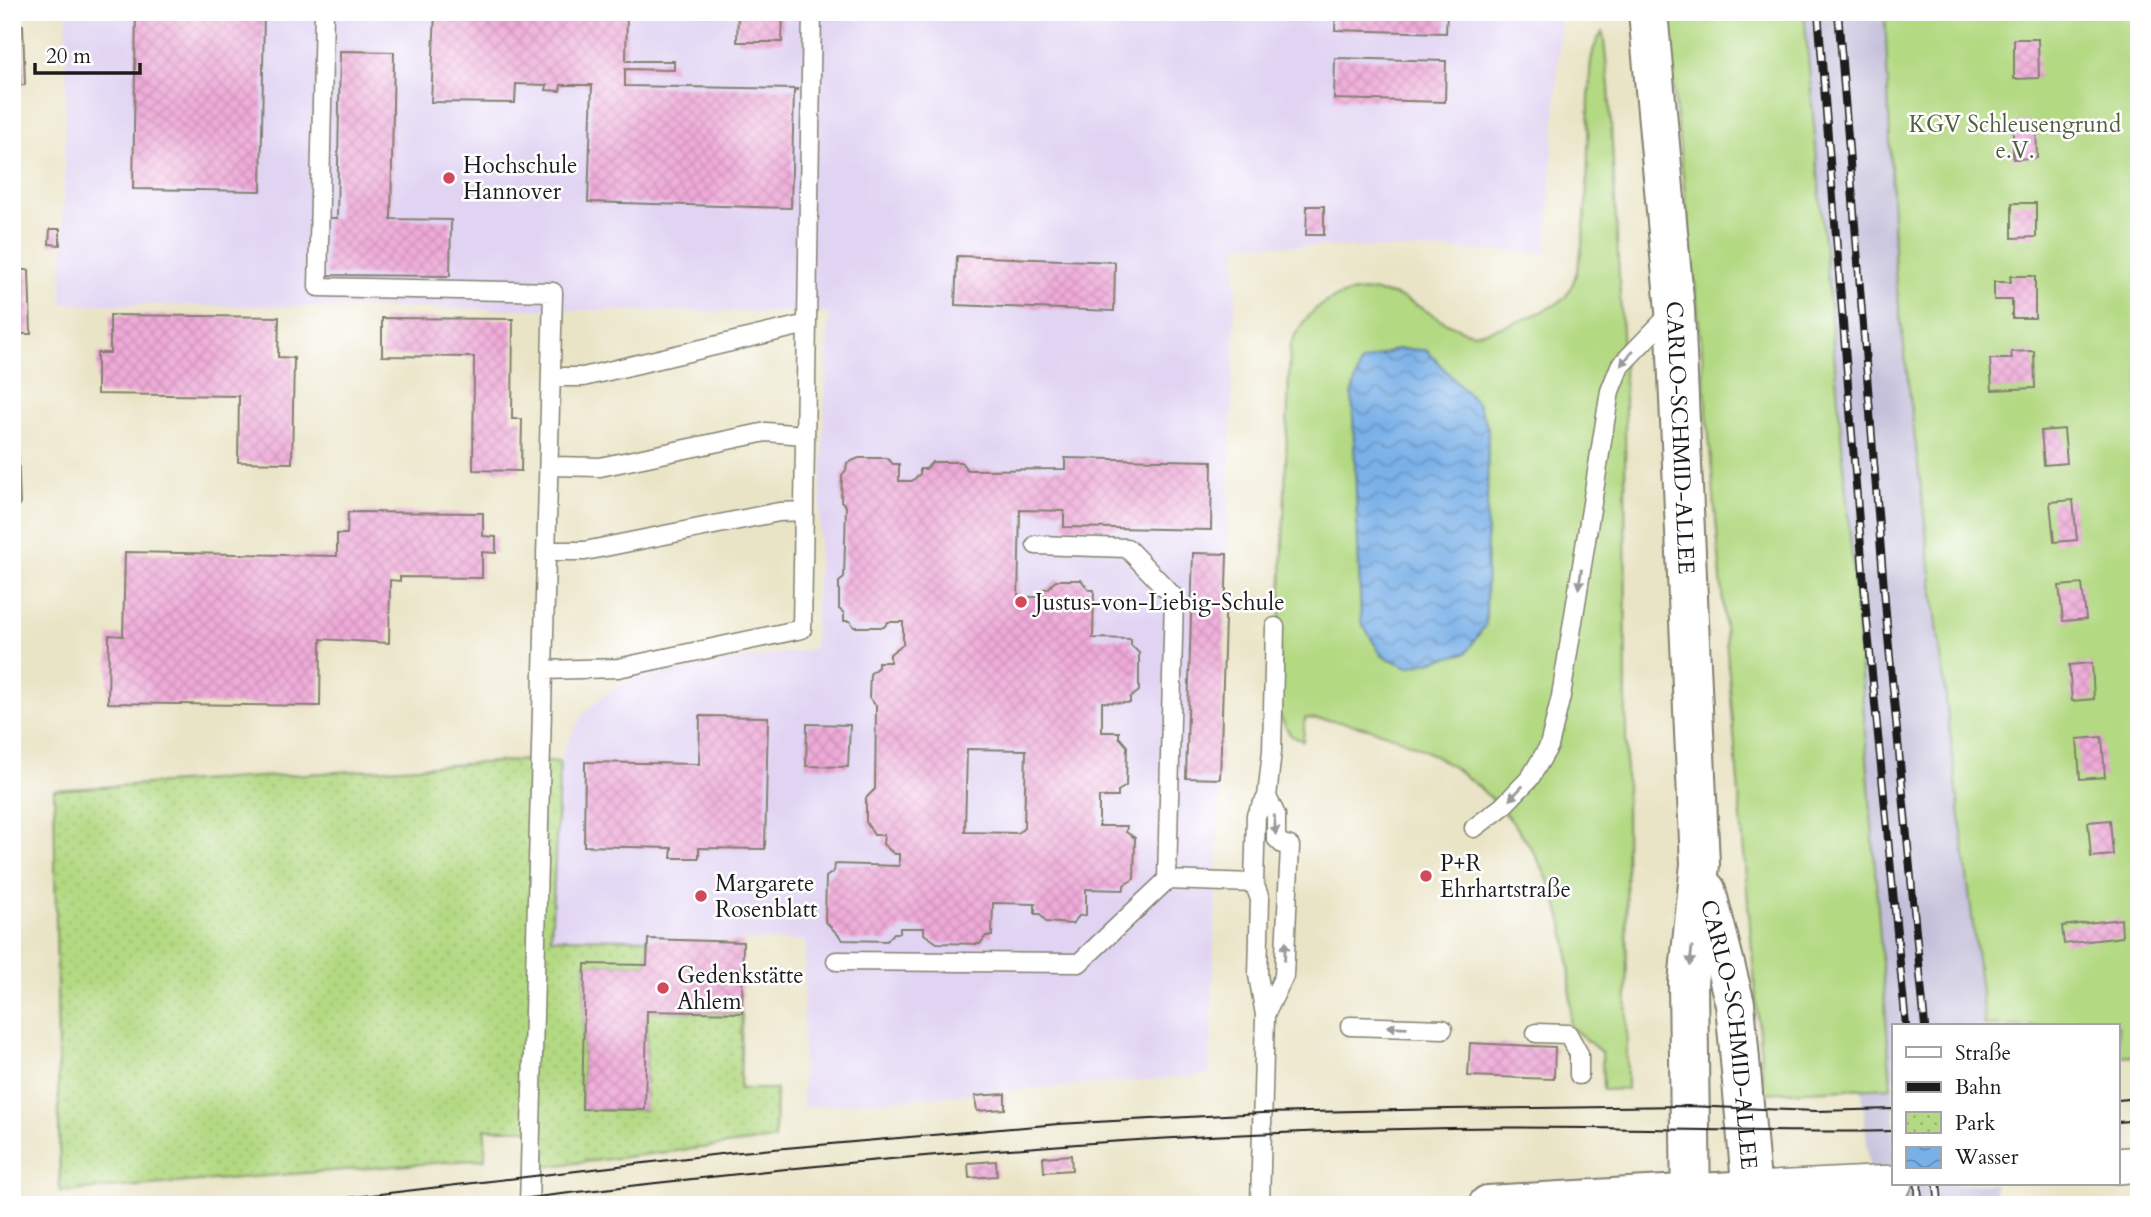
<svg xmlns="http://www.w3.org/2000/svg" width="2151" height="1217" font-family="Cardo,serif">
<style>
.built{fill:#e1d4f3}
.railway{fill:#c5c0da}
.green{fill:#b3d982;stroke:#687a4f;stroke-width:2}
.park{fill:url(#park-dots);stroke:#687a4f;stroke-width:2}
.water{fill:url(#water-waves);stroke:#4a6682;stroke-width:2}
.building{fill:url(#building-cross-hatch);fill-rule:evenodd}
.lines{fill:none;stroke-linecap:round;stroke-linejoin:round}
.lane-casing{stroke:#838071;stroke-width:21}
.street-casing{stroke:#838071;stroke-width:38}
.secondary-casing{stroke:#838071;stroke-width:42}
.lane{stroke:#fff;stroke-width:18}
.street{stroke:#fff;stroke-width:35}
.secondary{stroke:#fff;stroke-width:38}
.tram{stroke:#1c1c1c;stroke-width:2}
.rail-casing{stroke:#1c1c1c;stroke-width:8}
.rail{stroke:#fff;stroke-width:5;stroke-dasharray:16;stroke-linecap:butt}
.oneway{fill:#999}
.poi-dot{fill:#d1495b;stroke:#fff;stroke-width:2.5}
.labels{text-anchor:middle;stroke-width:5;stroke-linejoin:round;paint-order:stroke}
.park-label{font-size:23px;fill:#515e40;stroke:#fff}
.poi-label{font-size:23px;fill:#1c1c1c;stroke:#fff;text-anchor:start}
.street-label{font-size:23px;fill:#1c1c1c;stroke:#fff}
</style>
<defs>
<pattern id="park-dots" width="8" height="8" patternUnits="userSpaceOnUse" patternTransform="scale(1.75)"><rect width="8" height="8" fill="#b3d982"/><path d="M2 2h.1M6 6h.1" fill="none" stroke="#99ba70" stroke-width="1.8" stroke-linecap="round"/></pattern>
<pattern id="water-waves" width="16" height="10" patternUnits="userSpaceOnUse" patternTransform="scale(1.75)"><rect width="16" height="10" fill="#79b0e8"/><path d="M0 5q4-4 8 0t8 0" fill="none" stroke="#628ebb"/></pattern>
<pattern id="building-cross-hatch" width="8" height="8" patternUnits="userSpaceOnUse" patternTransform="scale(1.75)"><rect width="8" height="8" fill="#efaad8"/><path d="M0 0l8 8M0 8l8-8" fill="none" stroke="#cc92b9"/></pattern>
</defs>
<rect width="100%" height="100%" fill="#fff"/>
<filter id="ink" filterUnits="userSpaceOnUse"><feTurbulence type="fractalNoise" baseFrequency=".0143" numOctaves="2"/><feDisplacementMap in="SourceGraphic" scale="14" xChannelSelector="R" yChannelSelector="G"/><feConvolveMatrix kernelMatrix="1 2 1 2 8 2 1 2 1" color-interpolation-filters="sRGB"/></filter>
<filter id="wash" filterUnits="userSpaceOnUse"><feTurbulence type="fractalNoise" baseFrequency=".00686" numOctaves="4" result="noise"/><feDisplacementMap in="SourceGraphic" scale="28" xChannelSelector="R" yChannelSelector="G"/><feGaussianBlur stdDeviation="1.57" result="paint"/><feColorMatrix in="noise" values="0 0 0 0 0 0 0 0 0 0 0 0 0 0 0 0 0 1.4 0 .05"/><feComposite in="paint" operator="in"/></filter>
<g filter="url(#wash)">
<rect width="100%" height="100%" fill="#eae4c6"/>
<!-- built -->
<path class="built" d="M67,12H1561L1547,253L1237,244L1210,1075L802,1107L805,941L551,938L560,762L570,736L584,714L601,697L638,675L814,649L829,313L62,304Z"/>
<!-- railway -->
<path class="railway" d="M1777,12H1885L1895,272L1985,1026H1894V1184H1995L1996,1205H1873L1862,1092L1819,403Z"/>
<!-- green -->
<path class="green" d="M1665,12H1804L1855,593L1891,1087L1764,1093L1701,341Z
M1885,12H2139V1055L2118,1056V1026H1985L1895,272Z
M1603,32L1609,86L1625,390L1627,1089L1603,1090L1602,1053L1570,1026C1571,987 1571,948 1559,910C1525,797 1420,724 1305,718L1303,741L1291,736L1277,711L1290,347C1308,295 1363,278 1411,302C1430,312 1447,326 1468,332C1485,337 1548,311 1562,300C1592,276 1587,138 1589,98C1590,76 1588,49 1603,32Z"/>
<!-- park -->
<path class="park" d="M528,760L560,762L551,938L648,939L647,965L585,964L582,1109L645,1110L647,1011L742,1013L740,1089H776L775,1139L541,1167L542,1129H485V1159L60,1192L54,790Z"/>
<!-- water -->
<path class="water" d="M1398,349L1426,350L1478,404L1488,428L1486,624L1466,653L1408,667L1382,656L1361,622L1352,393L1361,362Z"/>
<g id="blocks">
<!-- building -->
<path class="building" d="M136,12H264L261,191L133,189Z
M435,12H627L626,61H674V70L625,69V86L799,89L794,91L791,208L588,202L592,85H561L560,91L546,90L547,85L516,84L515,103L431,102Z
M738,12H783L782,42H737Z
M1336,12H1447L1446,33L1335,30Z
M23,25L25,85H12V26Z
M2014,39H2038L2039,78L2014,79Z
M340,51L394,52L391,219L451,220L450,276L326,275L327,218H337Z
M1335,58L1446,61L1445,102L1334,99Z
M2013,122H2036L2037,158L2013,159Z
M2012,203H2036V237L2012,238Z
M1307,206H1324V235H1306Z
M50,229H60V245L49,244Z
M957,256L1115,262L1114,311L955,305Z
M12,270H29L31,334H12Z
M2010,276H2035V318H2012V300H1994V282H2011Z
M110,315L279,317L278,357L294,358L292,463L238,462L239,396L97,394V353H110Z
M382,318L513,319L512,419H522L521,471L473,470L474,357L382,356Z
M2034,351L2035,388L1992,390L1990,359H2012L2011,352Z
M2064,429L2067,463L2044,465L2041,431Z
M12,445H18L20,505L12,506Z
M859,458H887L893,464H899V481H912L920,474V469H926L932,462H961L967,470H973L1065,469V458L1212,461L1211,530L1064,527V511L1020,510L1018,602H1024V597H1043V589H1048L1056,580H1081L1089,590H1094L1093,638L1131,639V645L1139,653V691L1130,698V703L1102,702V732H1119V737L1127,746L1126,786L1118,791V797H1099V826H1127L1126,832L1135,838L1134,879L1124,885V890L1086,889V915L1079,916L1072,924L1046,922L1040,914H1035V904L993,903L992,936H986L980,944L937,943L924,934V928H900V933H894L887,941L843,940L825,921L826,877L834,871L835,864L899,866V854H894L883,844L884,835H874L866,822V798L875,789L876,706L869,697L870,674L878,667V662H890V654L903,644V622H888L884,627H854L850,621H844V613L839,609V582L844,578L846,506L841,501L842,475L846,470L847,463ZM967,749L1026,750L1024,828L1018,833L965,832Z
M2073,500L2077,540L2054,542L2050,502Z
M348,512L483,513V536L496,537V553L482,552V578L400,577V581L390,580L389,643L321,639L320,706L108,703L109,635L123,636L125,552L337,556V534H347Z
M1193,553L1227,554L1220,779L1186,778Z
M2082,584L2086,619L2063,621L2059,586Z
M2092,663L2094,699L2072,701L2069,665Z
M700,716L768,717L765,849L699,848V858H671L672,848L584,846L585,762L699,764Z
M807,724L850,725L848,767L806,766Z
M2102,737L2105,777L2080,779L2077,739Z
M2110,820L2113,855L2091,857L2088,822Z
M2121,919L2122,937L2064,944L2062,926Z
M648,939L743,942L742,1013L647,1011L645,1110L582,1109L585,964L647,965Z
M1470,1043L1555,1047L1554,1079L1468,1076Z
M1005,1094V1109L977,1111L975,1096Z
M1071,1155L1072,1170L1044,1172L1043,1157Z
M996,1161L997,1176L969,1178L968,1163Z"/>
</g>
</g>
<g filter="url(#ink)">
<use href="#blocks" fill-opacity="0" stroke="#838071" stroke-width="2"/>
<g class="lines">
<defs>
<path id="lane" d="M324,12L318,287L553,292L529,1205
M551,377H583L807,324
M549,466L600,467L766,432L805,435
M546,551H585L779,512L804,511
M543,670L618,668L802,629L812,12
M1474,828L1502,807L1530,778L1549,746L1561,696L1610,391L1620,366L1672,312
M1167,880L1254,883
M836,961L1079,963L1167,880L1174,597L1127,548L1036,545
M1265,1015L1284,976L1290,846L1282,844L1276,838V815L1267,797
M1350,1026L1443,1029
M1536,1033L1568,1034L1579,1054V1075
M1260,1205L1265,1015L1258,975L1260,899L1254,883L1256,815L1267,797L1272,751L1275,627"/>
<path id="street" d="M2118,1166L2139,1164
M1752,1190L1894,1183"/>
<g id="secondary">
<path id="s1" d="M1648,12L1675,310L1700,864L1688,983L1691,1205"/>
<path id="s2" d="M1706,890L1735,1004L1753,1205"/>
<path d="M1488,1205L1752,1190"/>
</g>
</defs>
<!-- lane casing -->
<use href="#lane" class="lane-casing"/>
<!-- street casing -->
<use href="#street" class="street-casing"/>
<!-- secondary casing -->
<use href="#secondary" class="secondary-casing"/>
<!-- lane -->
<use href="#lane" class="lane"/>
<!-- street -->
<use href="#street" class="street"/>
<!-- secondary -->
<use href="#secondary" class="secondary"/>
<!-- tram -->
<path class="tram" d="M2118,1100L2139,1098
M2118,1122L2139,1120
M287,1205L729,1153L1058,1124L1262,1113L1448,1109L1688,1106L1817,1111L1894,1109
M472,1205C796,1164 1123,1133 1450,1128C1598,1125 1746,1134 1894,1131"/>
<defs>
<path id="rail" d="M1818,12L1867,621L1906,1026
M1838,12L1887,626L1925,1026
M1918,1184L1919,1205
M1937,1184L1939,1205"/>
</defs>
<!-- rail casing -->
<use href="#rail" class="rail-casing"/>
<!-- rail -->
<use href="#rail" class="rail"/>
</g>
<!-- one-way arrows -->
<defs><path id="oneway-solid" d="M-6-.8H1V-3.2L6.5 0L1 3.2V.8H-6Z" transform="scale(1.75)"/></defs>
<g class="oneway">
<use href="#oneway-solid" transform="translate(1627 358) rotate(130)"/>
<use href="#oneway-solid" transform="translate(1580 579) rotate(99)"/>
<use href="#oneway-solid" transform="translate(1516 793) rotate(134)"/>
<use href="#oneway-solid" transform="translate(1275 825) rotate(86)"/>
<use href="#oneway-solid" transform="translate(1285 951) rotate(-87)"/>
<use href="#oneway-solid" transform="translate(1691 956) rotate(96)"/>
<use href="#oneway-solid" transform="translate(1397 1027) rotate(-178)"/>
</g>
</g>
<!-- markers -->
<g class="poi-dot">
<circle cx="449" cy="178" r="7"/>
<circle cx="1021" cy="602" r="7"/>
<circle cx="1426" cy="876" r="7"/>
<circle cx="701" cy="896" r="7"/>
<circle cx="663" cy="988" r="7"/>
</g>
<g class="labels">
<!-- park labels -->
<g class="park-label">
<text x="2015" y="132">KGV Schleusengrund<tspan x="2015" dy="26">e.V.</tspan></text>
</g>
<!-- poi labels -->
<g class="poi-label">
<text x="463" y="173">Hochschule<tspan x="463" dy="26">Hannover</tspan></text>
<text x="1035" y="610">Justus-von-Liebig-Schule</text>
<text x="1440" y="871">P+R<tspan x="1440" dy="26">Ehrhartstraße</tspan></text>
<text x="715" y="891">Margarete<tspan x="715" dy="26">Rosenblatt</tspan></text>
<text x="677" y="983">Gedenkstätte<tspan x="677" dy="26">Ahlem</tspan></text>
</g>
<!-- street labels -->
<g class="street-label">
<text dy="8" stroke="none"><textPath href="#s1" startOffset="427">CARLO-SCHMID-ALLEE</textPath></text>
<text dy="8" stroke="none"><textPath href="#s2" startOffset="147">CARLO-SCHMID-ALLEE</textPath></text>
</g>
</g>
<!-- margin -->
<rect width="2151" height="1217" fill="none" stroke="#fff" stroke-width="42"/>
<!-- legend -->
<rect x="1892" y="1024" width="228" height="161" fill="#ffffff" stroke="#a4a4a4" stroke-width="2"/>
<rect x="1906" y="1047" width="35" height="10" fill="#ffffff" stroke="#a4a4a4" stroke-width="2"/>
<text x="1955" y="1060" font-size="21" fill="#1c1c1c">Straße</text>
<rect x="1906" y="1082" width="35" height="10" fill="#1c1c1c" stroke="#a4a4a4" stroke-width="2"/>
<text x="1955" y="1094" font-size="21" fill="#1c1c1c">Bahn</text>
<rect x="1906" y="1112" width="35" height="21" fill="url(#park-dots)" stroke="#a4a4a4" stroke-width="2"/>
<text x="1955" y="1130" font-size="21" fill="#1c1c1c">Park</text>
<rect x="1906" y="1147" width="35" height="21" fill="url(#water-waves)" stroke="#a4a4a4" stroke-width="2"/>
<text x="1955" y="1164" font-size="21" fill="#1c1c1c">Wasser</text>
<!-- scale -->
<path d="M35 63v10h105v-10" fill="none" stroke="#1c1c1c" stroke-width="3.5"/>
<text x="46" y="63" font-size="21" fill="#1c1c1c" stroke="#ffffff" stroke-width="5" paint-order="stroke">20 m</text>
</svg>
